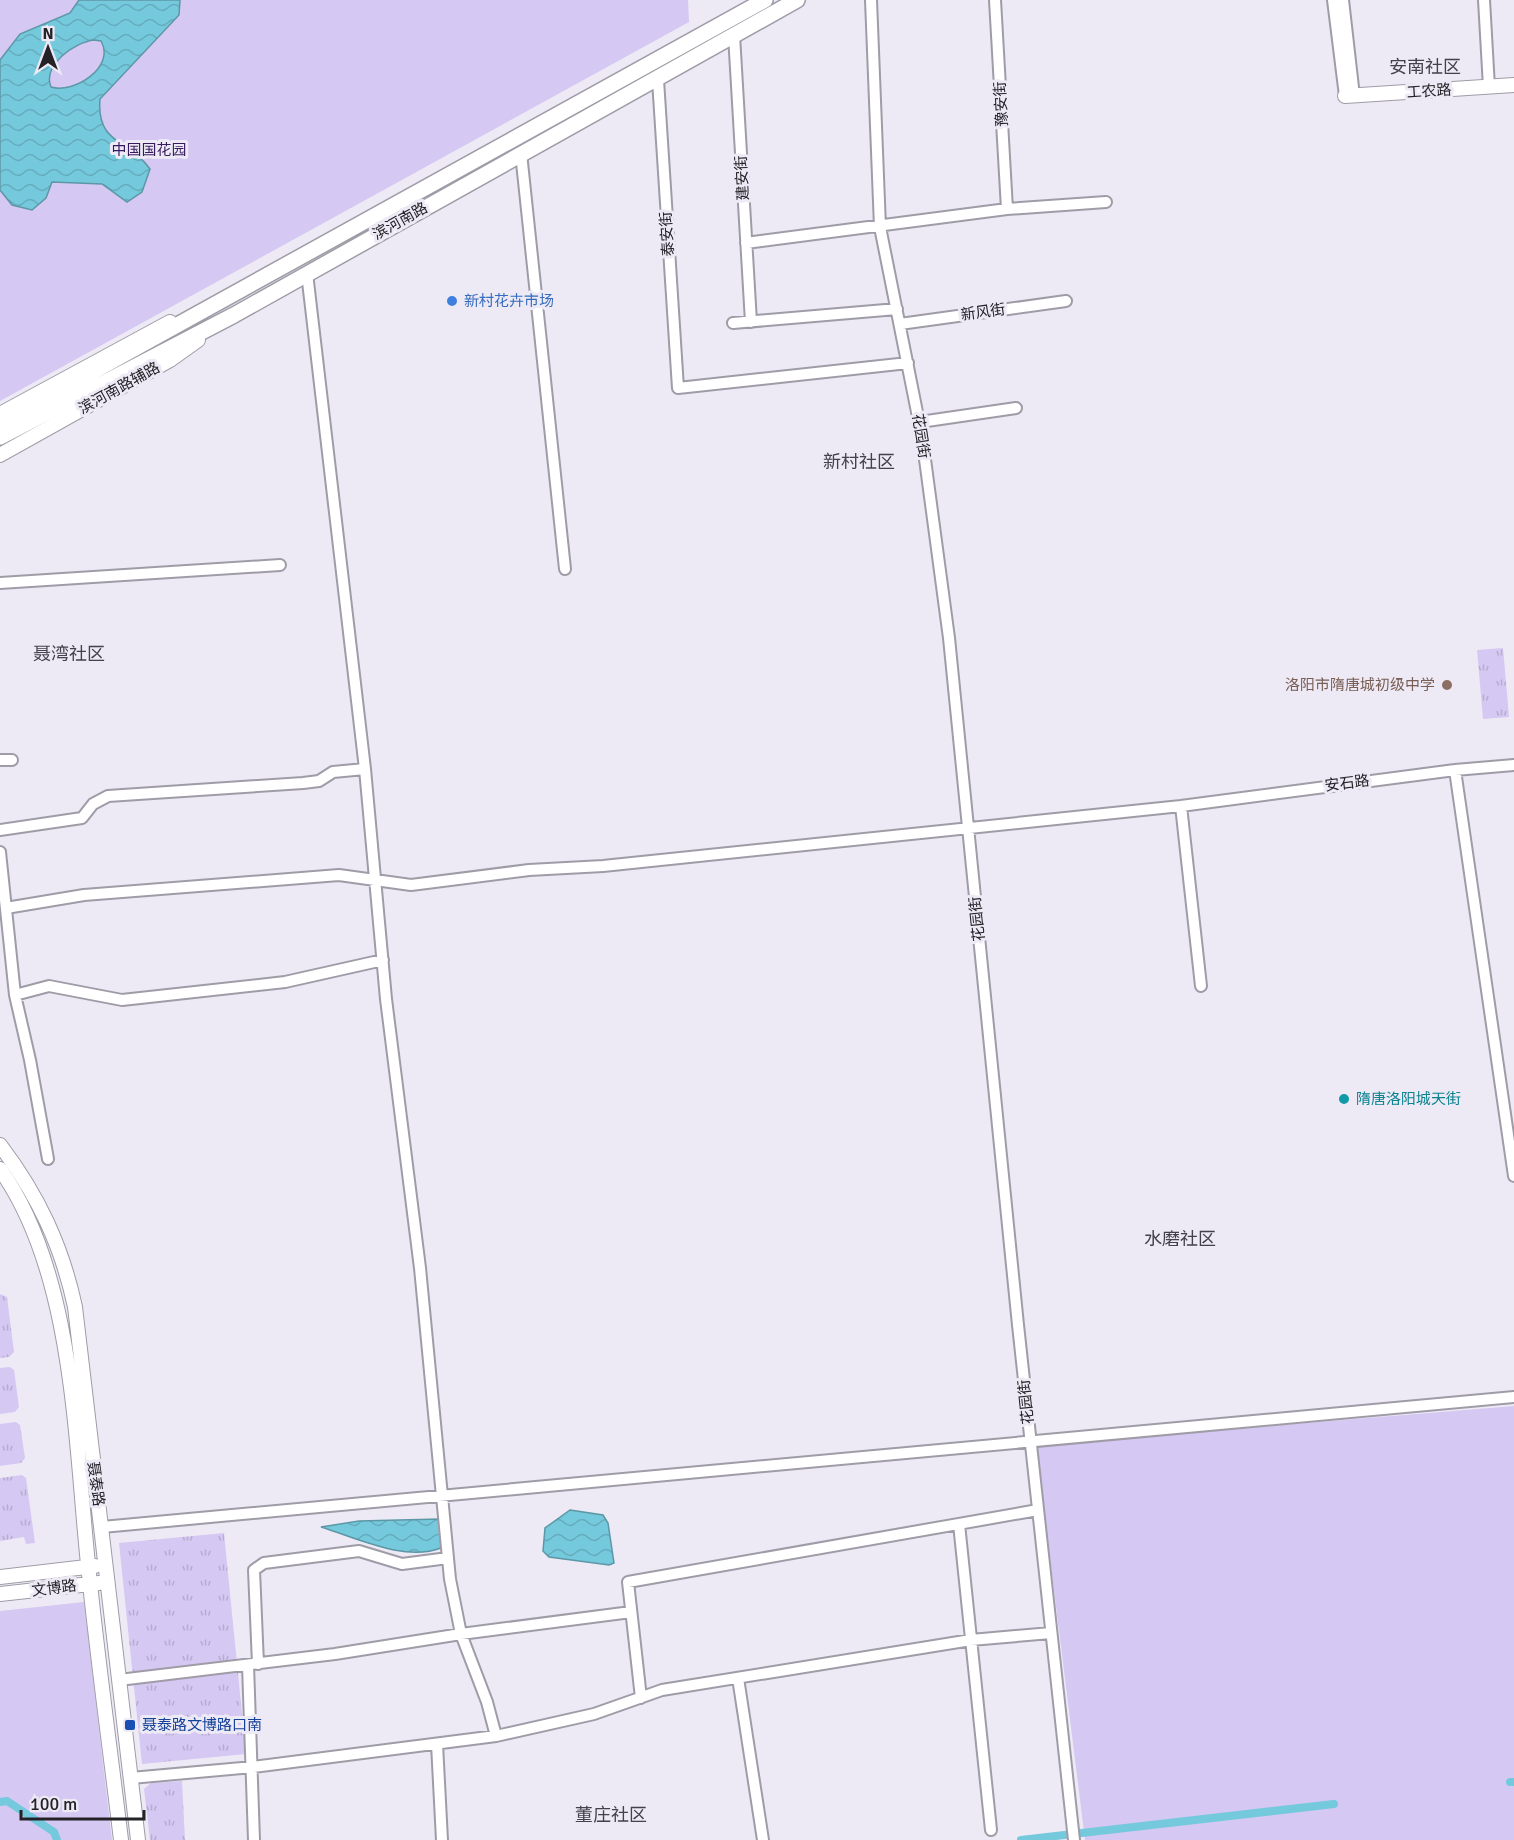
<svg xmlns="http://www.w3.org/2000/svg" width="1514" height="1840" font-family="Signika,'Noto Sans SC',sans-serif">
<style>
.grass{fill:url(#grass-tufts)}
.green{fill:#d5c8f2}
.water{fill:url(#water-waves);stroke:#5d97a6;stroke-width:1.5;fill-rule:evenodd}
.lines{fill:none;stroke-linecap:round;stroke-linejoin:round}
.canal{stroke:#75c9dc;stroke-width:8}
.street-casing{stroke:#9f9ca7;stroke-width:14}
.secondary-casing{stroke:#9f9ca7;stroke-width:16}
.primary-casing{stroke:#9f9ca7;stroke-width:18}
.street{stroke:#fff;stroke-width:10}
.secondary{stroke:#fff;stroke-width:14}
.primary{stroke:#fff;stroke-width:15}
.shop-dot{fill:#3f7fe0;stroke:#edeaf6;stroke-width:2}
.education-dot{fill:#8d6e63;stroke:#edeaf6;stroke-width:2}
.culture-dot{fill:#0f9aa8;stroke:#edeaf6;stroke-width:2}
.transit-dot{fill:#1a4fb4;stroke:#edeaf6;stroke-width:2}
.labels{text-anchor:middle;stroke-width:6;stroke-linejoin:round;paint-order:stroke}
.street-label{font-size:15px;fill:#242227;stroke:#edeaf6}
.park-label{font-size:15px;fill:#381a5f;stroke:#edeaf6}
.shop-label{font-size:15px;fill:#366cbe;stroke:#edeaf6;text-anchor:start}
.education-label{font-size:15px;fill:#785e54;stroke:#edeaf6;text-anchor:end}
.culture-label{font-size:15px;fill:#0d838f;stroke:#edeaf6;text-anchor:start}
.transit-label{font-size:15px;fill:#164399;stroke:#edeaf6;text-anchor:start}
.quarter-label{font-size:18px;fill:#43414a;stroke:#edeaf6}
</style>
<defs>
<pattern id="grass-tufts" width="24" height="20" patternUnits="userSpaceOnUse" patternTransform="scale(1.5)"><rect width="24" height="20" fill="#d5c8f2"/><path d="M3 7l-1-3M5 7V3M7 7l1-3M15 17l-1-3M17 17v-4M19 17l1-3" fill="none" stroke="#b7acd0"/></pattern>
<pattern id="water-waves" width="16" height="10" patternUnits="userSpaceOnUse" patternTransform="scale(1.5)"><rect width="16" height="10" fill="#75c9dc"/><path d="M0 5q4-4 8 0t8 0" fill="none" stroke="#65acbd"/></pattern>
</defs>
<rect width="100%" height="100%" fill="#edeaf6"/>
<!-- grass -->
<path class="grass" d="M1503,648L1509,717L1483,719L1477,650Z
M0,1294L7,1297L14,1352L9,1357L0,1358Z
M10,1367L14,1370L19,1407L15,1412L0,1414V1368Z
M16,1422L20,1425L25,1458L21,1463L0,1466V1424Z
M22,1475L26,1478L35,1543L26,1544L24,1537L0,1541V1478Z
M224,1533L246,1754L142,1764L119,1543Z
M182,1781L185,1840H150L144,1789L151,1783Z"/>
<!-- green -->
<path class="green" d="M0,0H688L689,22L0,401Z
M1514,1406V1840H1085L1036,1445Z
M84,1602L112,1840H0V1611Z"/>
<!-- water -->
<path class="water" d="M79,0H180L179,15L100,99C96,145 130,140 150,169L142,192L127,202L102,184L52,182L46,198L32,210L12,205L0,190V60L20,34L70,13ZM94,40L101,41C116,67 74,94 51,87C42,65 75,42 94,40Z
M570,1510L603,1515L608,1523L614,1563L609,1565L549,1557L543,1551L545,1528Z
M439,1519L441,1548C405,1562 357,1538 321,1527L359,1521Z"/>
<g class="lines">
<!-- canal -->
<path class="canal" d="M1510,1782H1514
M0,1802L7,1801L54,1832L57,1840
M1021,1840L1334,1804"/>
<defs>
<path id="street" d="M871,0L880,227L922,437L949,638L1018,1325L1074,1840
M995,0L1007,209
M1333,0L1345,96
M1343,0L1354,96
M1484,0L1489,87
M734,35L751,322
M658,80L678,388L908,363
M521,153L565,569
M746,243L1007,209L1106,202
M307,273L365,769L386,999L420,1268L450,1579L461,1634L487,1702L496,1736
M733,323L897,309
M900,324L1066,301
M920,422L1016,408
M0,583L280,565
M0,760H12
M1455,770L1514,1176
M1181,806L1455,770L1514,765
M0,830L82,818L93,804L108,796L303,783L319,781L333,772L365,769
M0,852L15,995L30,1060L48,1159
M6,908L84,895L339,875L411,885L529,870L603,866L1181,806L1201,986
M15,995L49,986L122,1000L285,982L383,960
M959,1524L991,1830
M102,1527L1514,1397
M258,1664L254,1570L264,1563L359,1551L402,1564L448,1558
M248,1665L254,1840
M738,1678L763,1840
M119,1680L335,1654L461,1634L631,1612
M641,1698L628,1582L1038,1510
M437,1744L442,1840
M131,1778L253,1767L496,1736L594,1714L662,1690L971,1640L1051,1633"/>
<path id="secondary" d="M1345,96L1514,85
M0,414L170,322
M0,455L170,360L198,340
M0,1145C38,1195 62,1246 75,1307L138,1840
M0,1169C74,1273 75,1440 88,1564C97,1656 110,1748 121,1840
M0,1577L95,1566
M0,1594L99,1583"/>
<path id="primary" d="M0,423L765,0
M0,437L234,315L797,0"/>
</defs>
<!-- street casing -->
<use href="#street" class="street-casing"/>
<!-- secondary casing -->
<use href="#secondary" class="secondary-casing"/>
<!-- primary casing -->
<use href="#primary" class="primary-casing"/>
<!-- street -->
<use href="#street" class="street"/>
<!-- secondary -->
<use href="#secondary" class="secondary"/>
<!-- primary -->
<use href="#primary" class="primary"/>
</g>
<!-- markers -->
<circle class="shop-dot" cx="452" cy="301" r="6"/>
<circle class="education-dot" cx="1447" cy="685" r="6"/>
<circle class="culture-dot" cx="1344" cy="1099" r="6"/>
<rect class="transit-dot" x="124" y="1719" width="12" height="12" rx="3"/>
<g class="labels">
<!-- street labels -->
<g class="street-label">
<text transform="translate(1429 91) rotate(-4)" y="5">工农路</text>
<text transform="translate(1001 104) rotate(-93)" y="5">豫安街</text>
<text transform="translate(742 178) rotate(-93)" y="5">建安街</text>
<text transform="translate(400 221) rotate(-29)" y="5">滨河南路</text>
<text transform="translate(667 234) rotate(-94)" y="5">泰安街</text>
<text transform="translate(983 312) rotate(-8)" y="5">新风街</text>
<text transform="translate(119 388) rotate(-29)" y="5">滨河南路辅路</text>
<text transform="translate(921 436) rotate(81)" y="5">花园街</text>
<text transform="translate(1347 783) rotate(-7)" y="5">安石路</text>
<text transform="translate(977 919) rotate(-96)" y="5">花园街</text>
<text transform="translate(1026 1402) rotate(-96)" y="5">花园街</text>
<text transform="translate(96 1484) rotate(82)" y="5">聂泰路</text>
<text transform="translate(54 1588) rotate(-7)" y="5">文博路</text>
</g>
<!-- park labels -->
<g class="park-label">
<text x="149" y="155">中国国花园</text>
</g>
<!-- shop labels -->
<g class="shop-label">
<text x="464" y="306">新村花卉市场</text>
</g>
<!-- education labels -->
<g class="education-label">
<text x="1435" y="690">洛阳市隋唐城初级中学</text>
</g>
<!-- culture labels -->
<g class="culture-label">
<text x="1356" y="1104">隋唐洛阳城天街</text>
</g>
<!-- transit labels -->
<g class="transit-label">
<text x="142" y="1730">聂泰路文博路口南</text>
</g>
<!-- quarter labels -->
<g class="quarter-label">
<text x="1425" y="73">安南社区</text>
<text x="859" y="468">新村社区</text>
<text x="69" y="660">聂湾社区</text>
<text x="1180" y="1245">水磨社区</text>
<text x="611" y="1821">董庄社区</text>
</g>
</g>
<!-- north arrow -->
<g transform="translate(48 48)" stroke="#edeaf6" stroke-width="4.5" paint-order="stroke">
<path d="M0-4.5L10 22L0 15L-10 22Z" fill="#242227"/>
<text y="-9" font-size="16" font-weight="bold" text-anchor="middle" fill="#242227">N</text>
</g>
<!-- scale -->
<path d="M21 1810v9h123v-9" fill="none" stroke="#242227" stroke-width="3"/>
<text x="30" y="1810" font-size="18" fill="#242227" stroke="#edeaf6" stroke-width="4.5" paint-order="stroke">100 m</text>
</svg>
